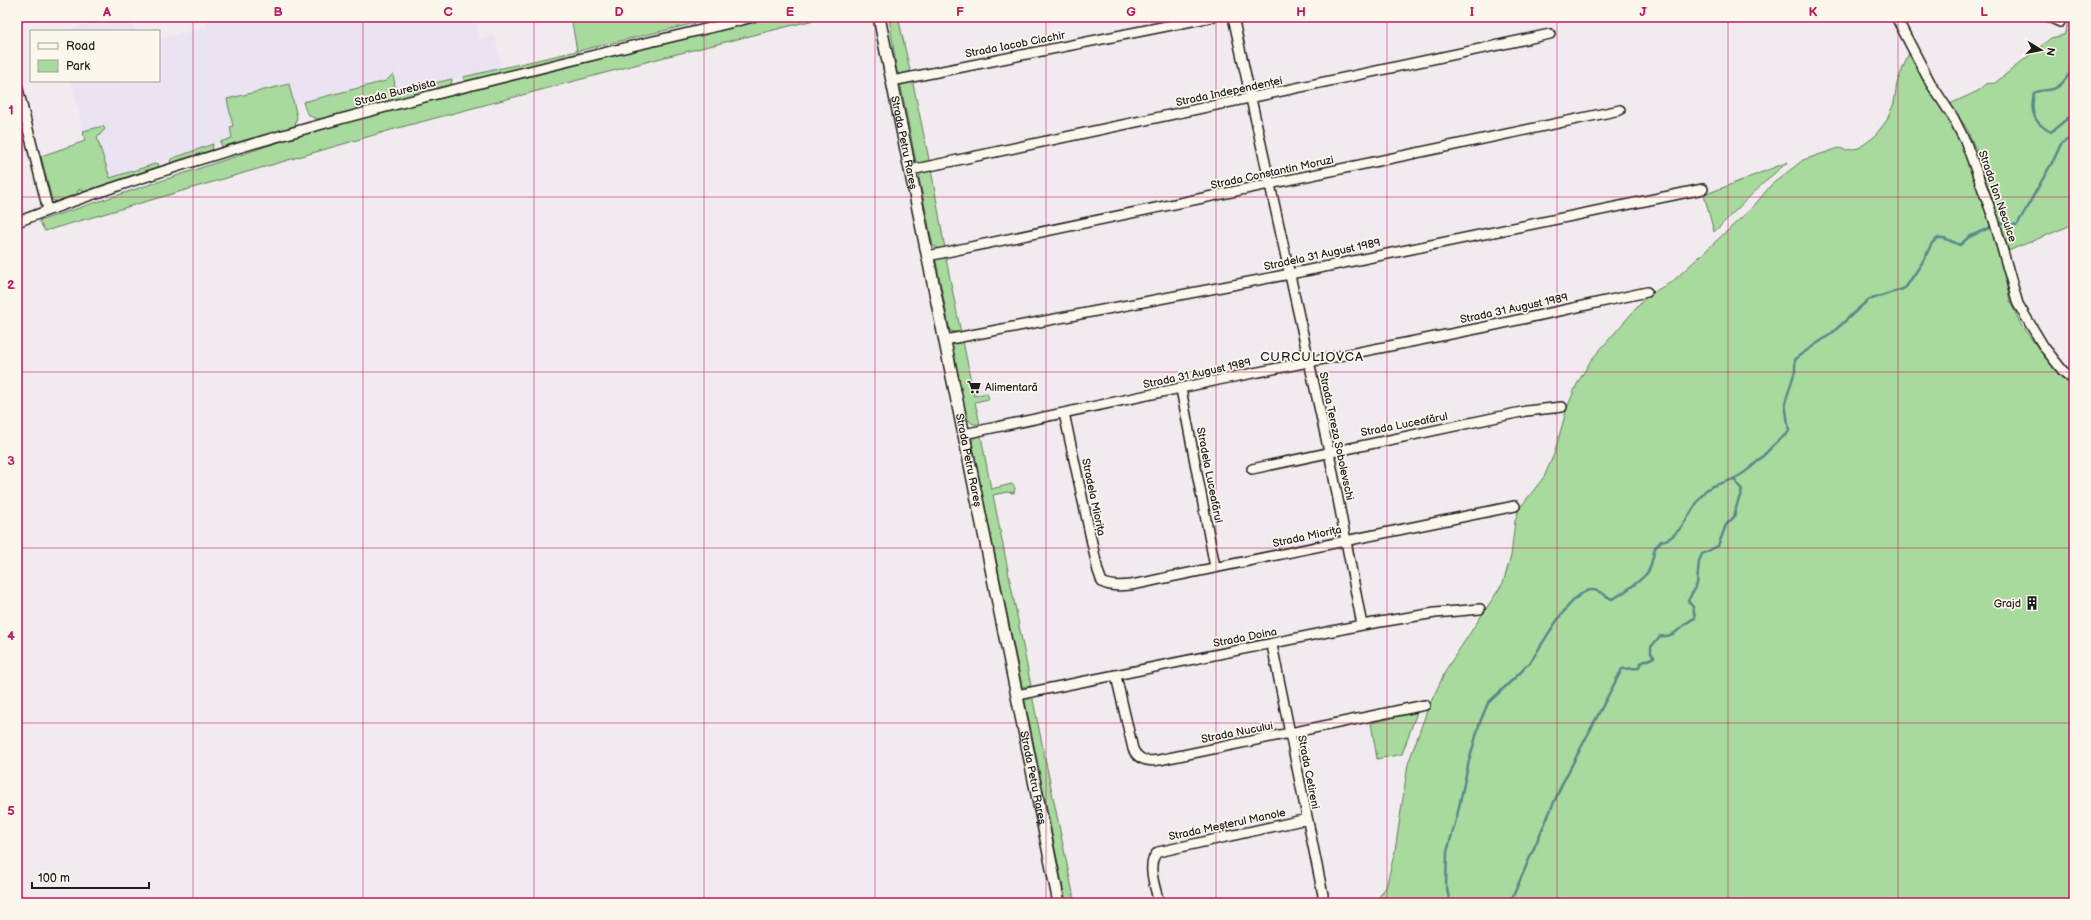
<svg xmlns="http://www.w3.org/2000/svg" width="2091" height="920" font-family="'Balsamiq Sans',sans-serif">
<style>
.built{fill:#eae3f2}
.green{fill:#a7da9c;stroke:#627b5c}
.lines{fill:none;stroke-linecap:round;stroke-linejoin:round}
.stream{stroke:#59898d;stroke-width:2.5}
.minor-casing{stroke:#1c1c1c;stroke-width:12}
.major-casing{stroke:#1c1c1c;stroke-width:14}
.minor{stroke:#fbf7ec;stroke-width:9}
.major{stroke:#fbf7ec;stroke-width:11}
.grid{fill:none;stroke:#c2185b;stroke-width:1;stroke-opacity:0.55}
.labels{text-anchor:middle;stroke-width:3.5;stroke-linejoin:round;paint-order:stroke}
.street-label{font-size:11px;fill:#1c1c1c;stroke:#fbf7ec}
.poi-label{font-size:11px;fill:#1c1c1c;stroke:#fbf7ec;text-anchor:start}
.quarter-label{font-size:13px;letter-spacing:1px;fill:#1c1c1c;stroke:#fbf7ec}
.neatline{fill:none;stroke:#c2185b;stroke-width:1.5}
.grid-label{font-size:13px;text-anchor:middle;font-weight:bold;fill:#c2185b}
</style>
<rect width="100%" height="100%" fill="#f1ebf0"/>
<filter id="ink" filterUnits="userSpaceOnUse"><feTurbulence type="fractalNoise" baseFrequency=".025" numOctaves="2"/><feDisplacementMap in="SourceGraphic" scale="8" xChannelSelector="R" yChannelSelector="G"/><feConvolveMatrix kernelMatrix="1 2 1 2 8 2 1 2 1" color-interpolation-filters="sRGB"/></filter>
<g filter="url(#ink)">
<!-- built -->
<path class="built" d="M114,17H131L135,31H64L89,23Z
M204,17H485V21L476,23L479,39L495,36L502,68L396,92L392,74L386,81L294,104L289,84L227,99L233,126L230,127L232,138L110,178L97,138L103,126L83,131L71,81H159V39L207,27Z
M991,379L987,393L963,398L961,386Z"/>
<!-- green -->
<path class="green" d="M571,17H717V18L578,51L579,55L465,81L463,77L577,51Z
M770,17H826L665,57L398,128L45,231L39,221L322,128Z
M889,17H912L899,21L911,75L903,76L897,72Z
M2070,17H2074V224L2008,251L1977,152L1967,129L1950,104L1978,91L1985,84L1995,83L2051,38L2064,35Z
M1910,50L1963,145L1999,250L2010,301L2021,325L2058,374L2074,388V903H1375L1386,887L1395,851L1408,764L1428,708L1447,668L1503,583L1511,556L1515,521L1519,509L1544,477L1554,454L1567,408L1577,384L1591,360L1647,296L1673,281L1753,207L1771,185L1803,160L1839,148L1846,150L1859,148L1874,137L1887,120L1894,103L1897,83Z
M393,74L396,92L452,79L451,85L319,119C307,117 306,112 303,102L386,81Z
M912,79L930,164L921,166L920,163L916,162L901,87V84Z
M289,84L297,117L295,126L223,148L220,142L232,138L230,127L233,126L227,99Z
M103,126L105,129L97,138L110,178L158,163L159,168L85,194L82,193V189L78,190L77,196L58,202L52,200L41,156L85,141L83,131Z
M213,144L212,152L173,165L170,164L171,159Z
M1788,162C1761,183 1739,208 1714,232L1704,195Z
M931,169L945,249L938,250L937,247L933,246L919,178L922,170Z
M945,254L961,333L950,331L936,261V259Z
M963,341L974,396L987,393L989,399L975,402L980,424H973L967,419L952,345Z
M981,436L991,489L1012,484L1015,488L1014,493L1007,492L993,495L1031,686L1026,687L1022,686L972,443L974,437Z
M1033,697V700L1075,903H1066L1025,701Z
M1417,712L1402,754L1377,759L1371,723Z"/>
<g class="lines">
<!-- stream -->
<path class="stream" d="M2074,68C2067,76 2064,85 2053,89C2047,91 2041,89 2034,93C2030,111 2033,123 2051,132L2068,118H2074
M2001,223L2017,225L2054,159L2061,144L2074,135
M1450,903L1446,884L1447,852L1457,816L1469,761L1480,722L1488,703L1522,671L1525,666L1529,664C1541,648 1570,590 1592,590C1600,590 1605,596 1612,599C1620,596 1646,577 1649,570C1652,563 1653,555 1655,548C1656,546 1660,543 1661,541C1681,539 1693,505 1705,491C1710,485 1725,483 1733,479C1751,471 1764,454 1778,441C1782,437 1786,436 1789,431L1785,403L1795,371V360L1800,355L1831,334L1868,300L1903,289L1906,287L1922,263L1932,243L1938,238H1944L1960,245L1969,237L1993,226
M1510,903L1562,784L1622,669L1638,668L1641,663L1654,657L1651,653V647L1660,636C1677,638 1682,623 1695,618L1693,607L1688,601L1697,584L1699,561L1702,554L1718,546L1726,525L1734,517L1738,501L1742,491L1734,479"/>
<defs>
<path id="minor" d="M1233,17L1329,452L1362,625
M1896,17L1931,84L1953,117L1966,143L1994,220L2018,304L2044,347L2063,371L2074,380
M2049,17L2060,22L2063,17
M892,81L1212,17
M17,85L48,210
M911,170L1550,34
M17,222C209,149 408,100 607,52C656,40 705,30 753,17
M928,256L1620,110
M945,340L1290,274L1703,189
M1181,389L1215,567
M1064,413L1098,571L1102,582C1119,592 1156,579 1175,576L1515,506
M964,434L1223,379L1481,328L1647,292
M1252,469L1526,411L1562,407
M1272,645L1323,895L1322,903
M1116,676L1133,749C1138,760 1147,762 1159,760L1425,705
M1017,695L1362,625L1435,613L1480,609
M1159,903C1156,889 1145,863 1158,852L1307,819"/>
<g id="major">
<path id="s1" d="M879,17L1059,903"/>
</g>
</defs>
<!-- minor casing -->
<use href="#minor" class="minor-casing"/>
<!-- major casing -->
<use href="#major" class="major-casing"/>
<!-- minor -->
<use href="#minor" class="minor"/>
<!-- major -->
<use href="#major" class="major"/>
</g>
</g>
<!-- grid -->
<path class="grid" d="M193,17V903M363,17V903M534,17V903M704,17V903M875,17V903M1046,17V903M1216,17V903M1387,17V903M1557,17V903M1728,17V903M1898,17V903M17,197H2074M17,372H2074M17,548H2074M17,723H2074"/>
<!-- icons -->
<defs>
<symbol id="supermarket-bare" viewBox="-9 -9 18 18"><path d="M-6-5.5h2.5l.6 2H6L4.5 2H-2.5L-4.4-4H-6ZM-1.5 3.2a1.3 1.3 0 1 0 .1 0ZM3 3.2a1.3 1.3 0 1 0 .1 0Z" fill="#1c1c1c" stroke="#fbf7ec" stroke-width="2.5" paint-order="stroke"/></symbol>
<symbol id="building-bare" viewBox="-9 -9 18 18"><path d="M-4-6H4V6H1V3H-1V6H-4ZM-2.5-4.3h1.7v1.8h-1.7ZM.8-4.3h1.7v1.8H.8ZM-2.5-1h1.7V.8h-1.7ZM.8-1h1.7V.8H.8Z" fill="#1c1c1c" stroke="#fbf7ec" stroke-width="2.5" paint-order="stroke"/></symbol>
</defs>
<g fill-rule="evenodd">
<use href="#supermarket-bare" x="964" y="377" width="20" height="20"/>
<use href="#building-bare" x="2022" y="593" width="20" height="20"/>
</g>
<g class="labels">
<!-- street labels -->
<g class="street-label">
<text transform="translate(1015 44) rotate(-11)" y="4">Strada Iacob Ciachir</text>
<text transform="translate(1229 91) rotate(-12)" y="4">Strada Independenței</text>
<text transform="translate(395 92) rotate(-14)" y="4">Strada Burebista</text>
<text dy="4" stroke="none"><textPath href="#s1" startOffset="128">Strada Petru Rareș</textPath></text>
<text transform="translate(1272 172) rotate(-12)" y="4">Strada Constantin Moruzi</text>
<text transform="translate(1998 196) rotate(71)" y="4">Strada Ion Neculce</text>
<text transform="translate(1322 254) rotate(-12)" y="4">Stradela 31 August 1989</text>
<text transform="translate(1514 308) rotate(-12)" y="4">Strada 31 August 1989</text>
<text transform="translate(1197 373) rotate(-12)" y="4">Strada 31 August 1989</text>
<text transform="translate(1404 424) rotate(-11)" y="4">Strada Luceafărul</text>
<text transform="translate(1337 436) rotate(78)" y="4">Strada Tereza Sobolevschi</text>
<text dy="4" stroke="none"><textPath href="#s1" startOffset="452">Strada Petru Rareș</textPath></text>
<text transform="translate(1210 475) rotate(79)" y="4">Stradela Luceafărul</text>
<text transform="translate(1094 497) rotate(78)" y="4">Stradela Miorița</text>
<text transform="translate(1307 536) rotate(-12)" y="4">Strada Miorița</text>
<text transform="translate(1245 637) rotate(-11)" y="4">Strada Doina</text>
<text transform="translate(1237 732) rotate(-11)" y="4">Strada Nucului</text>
<text transform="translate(1309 772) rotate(79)" y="4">Strada Cetireni</text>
<text dy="4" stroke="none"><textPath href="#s1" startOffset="776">Strada Petru Rareș</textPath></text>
<text transform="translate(1227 824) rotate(-12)" y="4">Strada Meșterul Manole</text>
</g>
<!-- poi labels -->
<g class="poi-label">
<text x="985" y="391">Alimentară</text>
<text x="2021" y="607" text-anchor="end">Grajd</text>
</g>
<!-- quarter labels -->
<g class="quarter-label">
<text x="1312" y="361">CURCULIOVCA</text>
</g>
</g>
<!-- margin -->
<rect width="2091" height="920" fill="none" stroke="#fbf7ec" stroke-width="44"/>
<!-- legend -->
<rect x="30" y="30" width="130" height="52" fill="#fbf7ec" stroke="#a29f99"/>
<rect x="38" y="43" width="20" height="6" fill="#fbf7ec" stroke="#a29f99"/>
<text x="66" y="50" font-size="12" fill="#1c1c1c">Road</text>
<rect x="38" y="60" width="20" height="12" fill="#a7da9c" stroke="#a29f99"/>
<text x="66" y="70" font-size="12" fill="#1c1c1c">Park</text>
<!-- north arrow -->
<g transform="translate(2041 50) rotate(100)" stroke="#fbf7ec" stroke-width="3" paint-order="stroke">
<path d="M0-3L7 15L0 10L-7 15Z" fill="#1c1c1c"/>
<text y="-6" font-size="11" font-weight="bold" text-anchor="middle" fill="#1c1c1c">N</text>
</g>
<!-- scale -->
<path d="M32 882v6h117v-6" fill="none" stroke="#1c1c1c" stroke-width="2"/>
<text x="38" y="882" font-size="12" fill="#1c1c1c" stroke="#fbf7ec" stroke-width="3" paint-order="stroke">100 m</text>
<rect x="22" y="22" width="2047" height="876" class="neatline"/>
<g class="grid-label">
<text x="107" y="16">A</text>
<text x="278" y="16">B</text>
<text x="448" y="16">C</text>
<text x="619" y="16">D</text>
<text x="790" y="16">E</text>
<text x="960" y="16">F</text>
<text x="1131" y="16">G</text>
<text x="1301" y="16">H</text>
<text x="1472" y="16">I</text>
<text x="1643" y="16">J</text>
<text x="1813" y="16">K</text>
<text x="1984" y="16">L</text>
<text x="11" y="114">1</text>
<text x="11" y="289">2</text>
<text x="11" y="465">3</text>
<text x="11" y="640">4</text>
<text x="11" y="815">5</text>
</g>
</svg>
